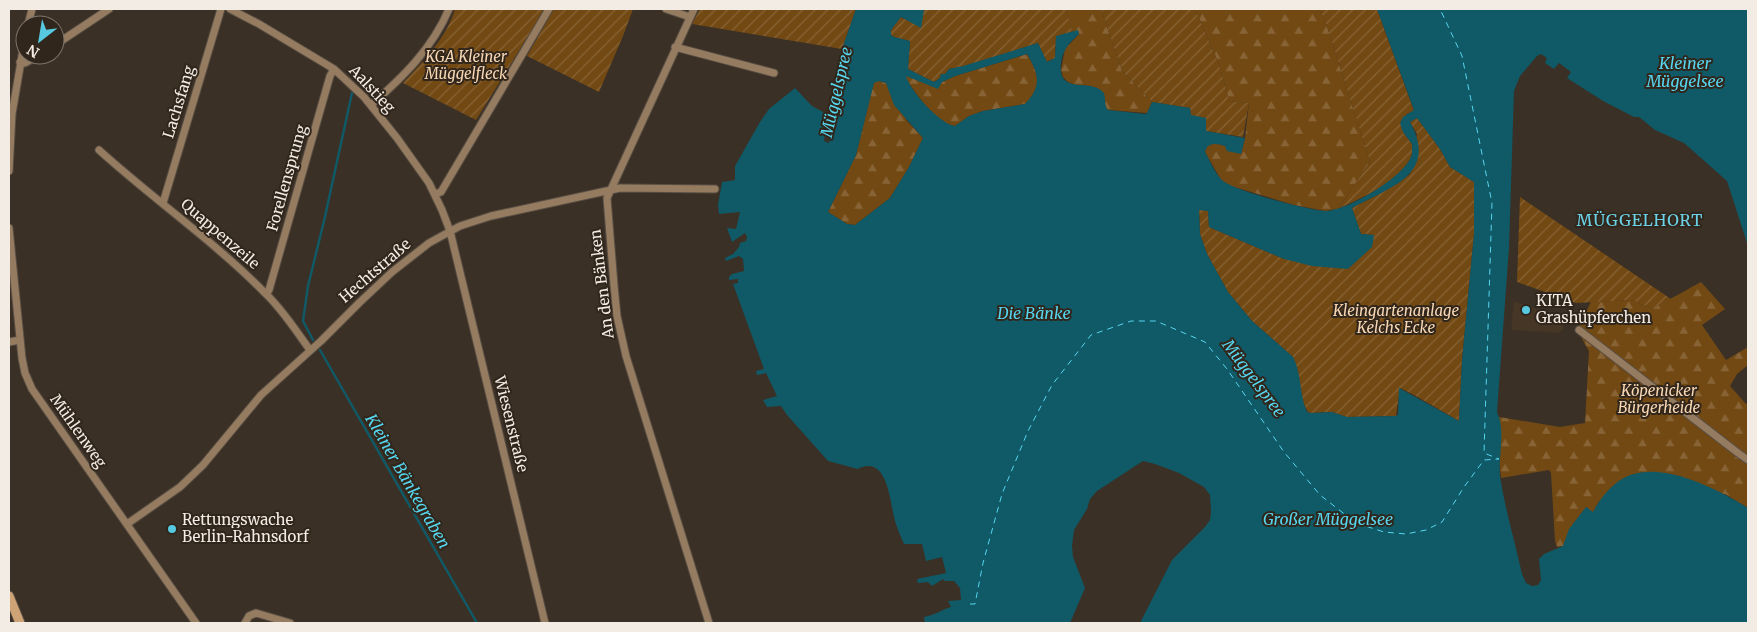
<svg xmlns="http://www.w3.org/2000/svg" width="1757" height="632" font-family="Merriweather,serif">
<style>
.built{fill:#463625}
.forest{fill:url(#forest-firs)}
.garden{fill:url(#garden-furrows)}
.water{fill:#105966;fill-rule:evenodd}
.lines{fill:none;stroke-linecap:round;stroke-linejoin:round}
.stream{stroke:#105966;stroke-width:2.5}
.ferry{stroke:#56d6ef;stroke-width:1;stroke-dasharray:6 5;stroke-linecap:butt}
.street-casing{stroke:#584e44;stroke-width:9}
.secondary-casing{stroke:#584e44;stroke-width:11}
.street{stroke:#957b5f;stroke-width:7}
.secondary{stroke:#cea376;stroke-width:9}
.poi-dot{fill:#56c9e0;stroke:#31261b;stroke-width:2}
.labels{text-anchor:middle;stroke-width:4;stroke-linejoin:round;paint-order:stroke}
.park-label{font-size:15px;font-style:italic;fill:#f8d7b5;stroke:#31261b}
.street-label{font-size:15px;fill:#f3ece5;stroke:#31261b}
.poi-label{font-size:15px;fill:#f3ece5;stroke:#31261b;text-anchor:start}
.water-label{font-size:16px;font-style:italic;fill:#56d6ef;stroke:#31261b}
.neighbourhood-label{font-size:16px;letter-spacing:1px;fill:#6bd2e8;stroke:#31261b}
</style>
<defs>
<pattern id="forest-firs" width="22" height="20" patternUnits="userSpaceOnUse" patternTransform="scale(1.25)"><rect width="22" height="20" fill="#724913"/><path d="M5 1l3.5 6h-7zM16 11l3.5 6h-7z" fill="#876335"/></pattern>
<pattern id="garden-furrows" width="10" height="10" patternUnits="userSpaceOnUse" patternTransform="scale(1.25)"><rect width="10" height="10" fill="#724913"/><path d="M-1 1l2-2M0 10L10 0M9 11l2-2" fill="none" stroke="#876335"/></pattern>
</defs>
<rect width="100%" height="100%" fill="#3b3025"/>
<!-- built -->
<path class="built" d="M1514,301L1564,319L1561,323L1563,324V329L1559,333L1511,330Z"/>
<!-- forest -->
<path class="forest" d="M1066,9H1101L1122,71L1152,102L1147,113L1108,110L1104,106V94L1091,86L1075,85L1068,82L1063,77L1061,70L1065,49L1079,34L1073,33Z
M1195,9H1319L1325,20L1370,162L1338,209L1325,211L1294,205L1231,186L1221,180L1205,152C1208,134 1232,150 1241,154L1245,138L1249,103L1229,101L1219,64Z
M1027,54C1039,75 1043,86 1025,104L983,111L969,116L955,126C937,124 916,94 906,79L905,75L937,88L942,82L955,76Z
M879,81L886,83L907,121L923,138L909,167L890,198L855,225L847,224L828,212L856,155L874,82Z
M1701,282L1725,309L1702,325L1726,360L1748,347V365L1737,374L1730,386L1746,404L1748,403V508L1725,494L1599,501L1593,513L1586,507L1563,546L1557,547L1555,541L1551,473L1549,470L1501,478L1499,459L1501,441L1499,417L1560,427L1585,423L1589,351L1581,337L1580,324L1591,302L1632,300L1652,309Z"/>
<!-- garden -->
<path class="garden" d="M455,9H545L476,120L403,83C423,62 447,37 455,9Z
M554,9H633L623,36L599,92L527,56Z
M700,9H856L842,49L692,24Z
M920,9H1066L1073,33L1056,38L1055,58L1046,62L1038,43L963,67L949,69L945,74H941L940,78L934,82L908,69L910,41L894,37L891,35V30L900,17L911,22L924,10Z
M1101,9H1195L1219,64L1229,101L1249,103L1243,137L1206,131L1191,115L1190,108L1152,102L1122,71Z
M1319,9H1377L1414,111L1407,114L1403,132L1412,144C1412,149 1413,155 1410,159C1396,185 1362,197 1338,209L1370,162L1325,20Z
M1417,118L1440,149L1450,167L1474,182V234L1462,360L1459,421L1414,395L1400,388L1396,416L1346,417L1332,412L1311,413L1308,412L1302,401L1293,357L1252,321L1228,292L1207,254L1200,234L1199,209L1208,211L1209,227L1284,259L1374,235L1361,234L1352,208L1381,193L1401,181L1410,174L1417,134L1410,122Z
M1520,197L1671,299L1652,309L1632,300L1576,303L1517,282Z"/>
<!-- water -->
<path class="water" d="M856,9H920L924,10L921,28L901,17L891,30V35L894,37L910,41L908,69L934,82L940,78L941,74H945L949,69L963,66L1038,43L1047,62L1055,58L1056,36L1078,30L1079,34C1070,42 1063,49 1061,63C1057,96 1090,78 1103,92C1107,97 1103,104 1108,110L1145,114L1147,113L1152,102L1190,108L1191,115L1206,118V131L1245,138L1241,154L1227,151L1225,146C1217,143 1207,142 1205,152C1210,161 1215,174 1223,181C1236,191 1307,210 1325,211C1347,211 1400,179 1410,159C1413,155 1412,149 1412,144L1403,132L1400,123L1403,117L1414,110L1377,9H1748V246L1727,181L1684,143L1655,130L1639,117H1634L1603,101L1567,78L1571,72L1559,63L1554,69L1545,63L1547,58L1541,54L1537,56L1520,76L1514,91L1509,248L1497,412C1506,431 1498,455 1500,476C1505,509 1515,542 1522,574L1526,583L1532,586L1538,585L1541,580L1539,559L1544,554L1563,546L1569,529L1586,507L1593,512C1602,496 1615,479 1634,474C1669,464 1719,490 1748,508V623H1140L1172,560L1205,527L1210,520L1211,512L1210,495L1204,487L1179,473L1155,464L1143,461L1097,491L1090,499L1087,509L1074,530L1072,546L1073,557L1085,588L1070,623H925L924,617C935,615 941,610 951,607L948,601L961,600L960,588L954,581H945L943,579L932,586L928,582L918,583L917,579L946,573L942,557L926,561L922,544H904C900,535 896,526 894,517C890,501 887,454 858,469L828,461L787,415L781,406L767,407L763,400L777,396L766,373L757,375L756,371L764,369L733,284L738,283V279L729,280V277L732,274L744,271L743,259L739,256L726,261L725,258L733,254L739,247L740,243L746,241L747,237L745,233L732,242L727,228L736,229L740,212L719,214L718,205L722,182L735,180V166L760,122L769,109L795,88L812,106L827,114L824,141L829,143L846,53L842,49ZM1027,54C1039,74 1042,86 1025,104L983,111L969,116L955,126C940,124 910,91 906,76L938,89L942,82L955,76ZM879,81L886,83L894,105L923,138L909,167L890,198L855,225L847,224L828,212L856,155L874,83ZM1417,118L1440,149L1450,167L1474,182V234L1462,360L1459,421L1399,388L1398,414L1396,416L1347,417L1332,412L1311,413L1307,412C1299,394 1302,374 1293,357L1252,321L1228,292L1207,254L1200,234L1199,210L1208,211L1209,227L1284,259L1312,266L1348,269L1372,247L1374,235L1361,234L1352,208C1390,187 1439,175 1410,122Z"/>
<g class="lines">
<!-- stream -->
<path class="stream" d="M313,340L303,321L308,286L324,221L352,93
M320,350L477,623"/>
<!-- ferry -->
<path class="ferry" d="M970,604H975L983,563L1002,494L1028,431L1052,385L1091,335L1131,321H1156L1205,342L1227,369L1284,452L1320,495L1356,523L1384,532L1406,534L1426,530L1442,522L1464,487L1484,460L1499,459L1484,453L1492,203L1462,56L1440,9"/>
<defs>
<path id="street" d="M230,9L259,24L334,69L364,97L397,138L429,183L442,210L450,231L545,623
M666,9L690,17
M694,9L607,198L614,285L617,316L626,356L709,623
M28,25L32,9
M55,45L109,9
M675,47L774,73
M20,62L25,63L39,55
M371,105C403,77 432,49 449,9
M99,150C153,199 214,241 265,293C283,310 296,331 310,350
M9,171L12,114L25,38
M435,194L441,192L549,9
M163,203L221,9
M9,228L22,358L25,373L32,389L196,623
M266,294L269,290L330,76L334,69
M1579,330L1738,453L1748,460
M9,342L20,340
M127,524L180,487L203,465L261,395L321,341L359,303L392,272L429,243L460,226L491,216L620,188L715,189
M245,623L249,616L256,613L290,623"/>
<path id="secondary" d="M9,596L20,623"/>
</defs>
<!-- street casing -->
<use href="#street" class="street-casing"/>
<!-- secondary casing -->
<use href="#secondary" class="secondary-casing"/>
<!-- street -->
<use href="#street" class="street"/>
<!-- secondary -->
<use href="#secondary" class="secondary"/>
</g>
<!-- markers -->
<g class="poi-dot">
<circle cx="1526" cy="310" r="5"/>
<circle cx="172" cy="529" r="5"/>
</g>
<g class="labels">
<!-- park labels -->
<g class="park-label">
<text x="466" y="62">KGA Kleiner<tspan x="466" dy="17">Müggelfleck</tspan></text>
<text x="1396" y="316">Kleingartenanlage<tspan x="1396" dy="17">Kelchs Ecke</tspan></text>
<text x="1659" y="396">Köpenicker<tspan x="1659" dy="17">Bürgerheide</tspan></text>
</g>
<!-- street labels -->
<g class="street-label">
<text transform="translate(372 89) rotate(47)" y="5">Aalstieg</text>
<text transform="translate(179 102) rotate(-73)" y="5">Lachsfang</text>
<text transform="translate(287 178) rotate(-74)" y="5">Forellensprung</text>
<text transform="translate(220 234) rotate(41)" y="5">Quappenzeile</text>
<text transform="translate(375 271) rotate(-41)" y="5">Hechtstraße</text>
<text transform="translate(602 284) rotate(-97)" y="5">An den Bänken</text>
<text transform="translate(511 424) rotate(76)" y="5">Wiesenstraße</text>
<text transform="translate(78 431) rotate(55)" y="5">Mühlenweg</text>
</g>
<!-- poi labels -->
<g class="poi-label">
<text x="1536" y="306">KITA<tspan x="1536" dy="17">Grashüpferchen</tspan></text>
<text x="182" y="525">Rettungswache<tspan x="182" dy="17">Berlin-Rahnsdorf</tspan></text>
</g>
<!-- water labels -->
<g class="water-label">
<text x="1685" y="69">Kleiner<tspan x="1685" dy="18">Müggelsee</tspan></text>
<text transform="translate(836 92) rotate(-77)" y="6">Müggelspree</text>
<text x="1034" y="319">Die Bänke</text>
<text transform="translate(1254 378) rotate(53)" y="6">Müggelspree</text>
<text transform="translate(408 481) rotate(60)" y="6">Kleiner Bänkegraben</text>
<text x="1328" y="525">Großer Müggelsee</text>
</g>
<!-- neighbourhood labels -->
<g class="neighbourhood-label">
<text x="1640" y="226">MÜGGELHORT</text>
</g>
</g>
<!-- border -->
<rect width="1757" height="632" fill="none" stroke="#f3ece5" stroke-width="20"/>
<!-- north arrow -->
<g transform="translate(40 40) rotate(211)"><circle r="24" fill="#31261b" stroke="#7f756c"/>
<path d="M0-4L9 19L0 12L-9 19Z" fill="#56c9e0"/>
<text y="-8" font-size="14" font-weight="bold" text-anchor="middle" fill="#f3ece5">N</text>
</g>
</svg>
